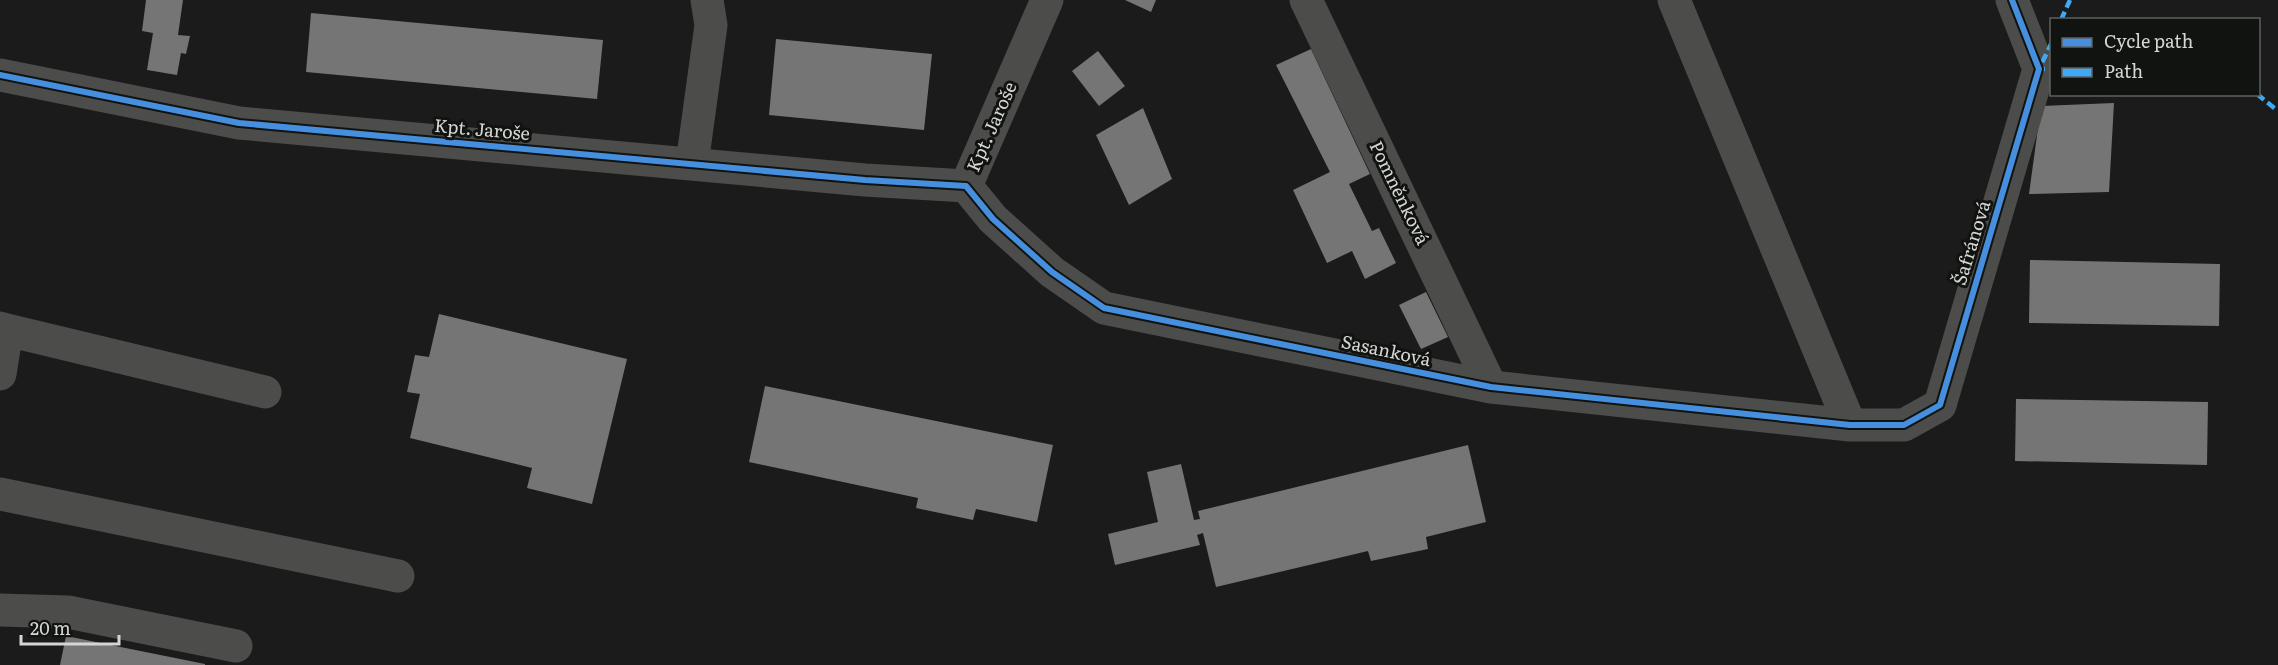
<svg xmlns="http://www.w3.org/2000/svg" width="2278" height="665" font-family="Literata,serif">
<style>
.building{fill:#747574}
.lines{fill:none;stroke-linecap:round;stroke-linejoin:round}
.minor{stroke:#4c4d4b;stroke-width:33}
.quiet{stroke:#3fa9f5;stroke-width:4.5;stroke-dasharray:9 4.5;stroke-linecap:butt}
.cycleway-casing{stroke:#111310;stroke-width:10}
.cycleway{stroke:#468fdf;stroke-width:6}
.labels{text-anchor:middle;stroke-width:6;stroke-linejoin:round;paint-order:stroke}
.street-label{font-size:18px;fill:#d5d6d4;stroke:#111310}
</style>
<rect width="100%" height="100%" fill="#1a1b1a"/>
<!-- building -->
<path class="building" d="M146,0H183L178,35L190,36L186,54L181,53L177,75L147,70L153,33L142,31Z
M1125,0H1156L1151,12Z
M311,13L603,40L597,99L306,72Z
M776,39L932,54L924,130L769,115Z
M1311,49L1370,174L1349,184L1372,231L1379,228L1396,263L1365,279L1352,251L1327,263L1293,190L1330,172L1276,65Z
M1098,51L1125,86L1099,106L1072,71Z
M2114,103L2109,192L2029,194L2041,106Z
M1143,108L1172,179L1129,205L1096,135Z
M2030,260L2220,264L2219,326L2029,323Z
M1426,292L1448,337L1421,349L1399,305Z
M439,314L627,359L592,504L527,488L532,468L410,438L420,394L407,392L415,355L429,357Z
M765,386L1053,445L1037,522L976,509L973,520L916,508L918,498L749,462Z
M2016,399L2208,402L2207,465L2015,461Z
M1468,445L1486,522L1426,537L1428,549L1371,561L1368,551L1216,587L1203,533L1197,535L1200,545L1115,565L1108,534L1158,522L1147,472L1181,464L1194,520L1200,519L1198,511Z
M66,636L205,664V665H60Z"/>
<g class="lines">
<!-- minor -->
<path class="minor" d="M1306,0L1491,387
M1674,0L1850,425
M0,75L239,123L865,180L966,186
M692,164L711,25L707,0
M966,186L993,219L1052,272L1104,308L1491,387L1850,425H1904L1940,405L2039,69L2012,0
M966,186L1047,0
M0,328L7,330L0,374
M7,330L265,392
M0,494L398,576
M0,610L68,612L236,646"/>
<!-- quiet -->
<path class="quiet" d="M2061,20L2070,0
M2052,42L2039,69H2052
M2257,94L2278,111"/>
<defs>
<path id="cycleway" d="M0,75L239,123L865,180L966,186L993,219L1052,272L1104,308L1491,387L1850,425H1904L1940,405L2039,69L2012,0"/>
</defs>
<!-- cycleway casing -->
<use href="#cycleway" class="cycleway-casing"/>
<!-- cycleway -->
<use href="#cycleway" class="cycleway"/>
</g>
<g class="labels">
<!-- street labels -->
<g class="street-label">
<text transform="translate(992 127) rotate(-66)" y="6">Kpt. Jaroše</text>
<text transform="translate(482 130) rotate(5)" y="6">Kpt. Jaroše</text>
<text transform="translate(1399 193) rotate(64)" y="6">Pomněnková</text>
<text transform="translate(1972 243) rotate(-73)" y="6">Šafránová</text>
<text transform="translate(1386 351) rotate(12)" y="6">Sasanková</text>
</g>
</g>
<!-- legend -->
<rect x="2050" y="18" width="210" height="78" fill="#111310" stroke="#5f615e" stroke-width="1.5"/>
<rect x="2062" y="38" width="30" height="9" fill="#468fdf" stroke="#5f615e" stroke-width="1.5"/>
<text x="2104" y="48" font-size="18" fill="#d5d6d4">Cycle path</text>
<rect x="2062" y="68" width="30" height="9" fill="#3fa9f5" stroke="#5f615e" stroke-width="1.5"/>
<text x="2104" y="78" font-size="18" fill="#d5d6d4">Path</text>
<!-- scale -->
<path d="M21 635v9h98v-9" fill="none" stroke="#d5d6d4" stroke-width="3"/>
<text x="30" y="635" font-size="18" fill="#d5d6d4" stroke="#111310" stroke-width="4.5" paint-order="stroke">20 m</text>
</svg>
